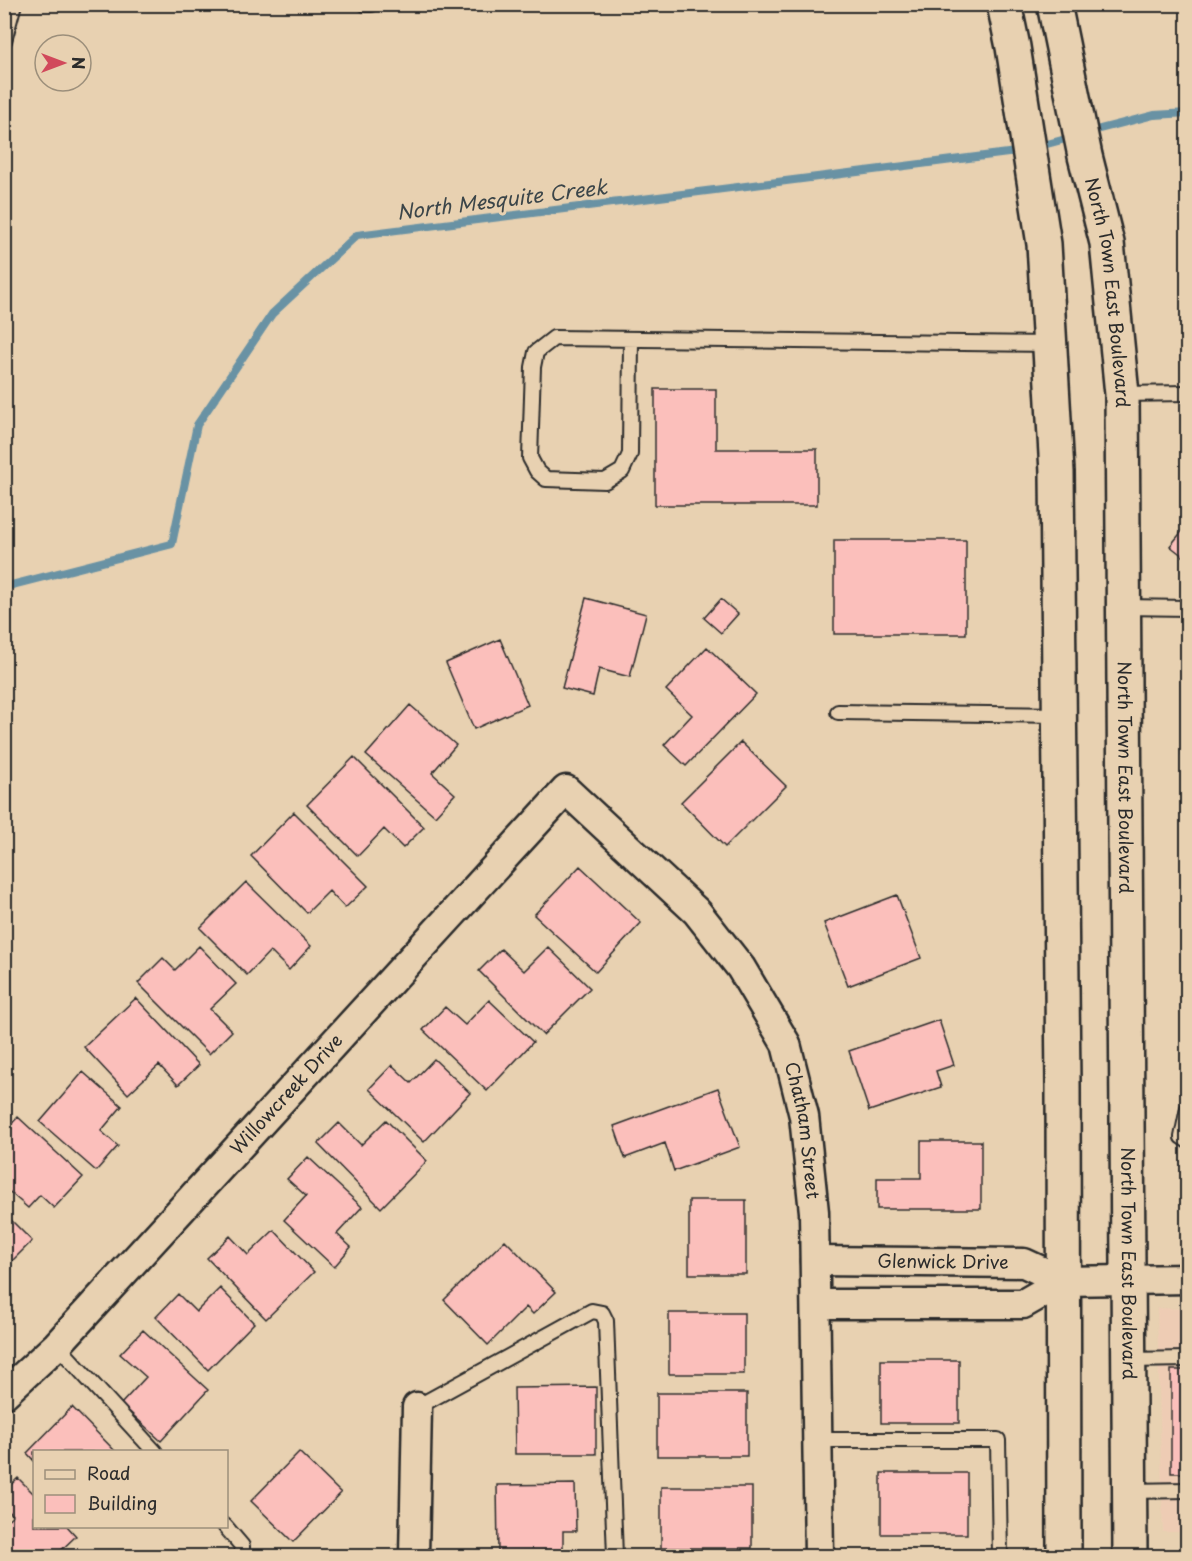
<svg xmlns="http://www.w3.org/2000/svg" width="1192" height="1561" font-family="'Playpen Sans',sans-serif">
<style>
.built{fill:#eeccb4}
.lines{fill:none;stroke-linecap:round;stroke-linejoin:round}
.stream{stroke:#6992a4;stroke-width:8}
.building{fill:#fbbfbb;stroke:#2b2b2b;stroke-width:1.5}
.lane-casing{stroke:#2b2b2b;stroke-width:18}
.street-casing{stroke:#2b2b2b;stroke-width:33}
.secondary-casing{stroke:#2b2b2b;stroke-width:38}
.lane{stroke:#e8d1b1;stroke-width:14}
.street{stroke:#e8d1b1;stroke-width:28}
.secondary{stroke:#e8d1b1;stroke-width:33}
.labels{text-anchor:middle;stroke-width:6;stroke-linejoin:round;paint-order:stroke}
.street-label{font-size:18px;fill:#2b2b2b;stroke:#e8d1b1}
.water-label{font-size:20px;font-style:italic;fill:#3b4549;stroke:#e8d1b1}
</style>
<rect width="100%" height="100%" fill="#e8d1b1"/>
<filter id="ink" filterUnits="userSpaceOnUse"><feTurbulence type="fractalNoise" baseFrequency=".0167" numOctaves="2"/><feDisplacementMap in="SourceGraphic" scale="12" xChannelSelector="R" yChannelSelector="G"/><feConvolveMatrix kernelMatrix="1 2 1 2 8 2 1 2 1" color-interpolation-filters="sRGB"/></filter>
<g filter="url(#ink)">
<!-- built -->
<path class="built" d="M1157,1308L1187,1309V1532H1163Z"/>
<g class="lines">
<!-- stream -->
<path class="stream" d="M1088,132L1154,115L1188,113
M1036,147L1073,137
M4,587L172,544L197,425L272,314L357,235L1024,151"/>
</g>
<!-- building -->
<path class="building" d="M655,389H716V449H817V505H655Z
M1188,524V560L1170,546Z
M834,540H966V634H834Z
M586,598L646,614L630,677L599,669L593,696L562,688Z
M721,599L738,614L721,633L704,618Z
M500,639L528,705L474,729L446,663Z
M707,647L756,694L686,766L664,745L692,715L666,690Z
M1181,663H1188V756H1182Z
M410,705L456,745L432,773L455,794L435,816L366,755Z
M741,742L786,786L725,847L681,802Z
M354,757L424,827L403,848L384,829L358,856L307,805Z
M294,812L368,886L345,908L329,891L307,913L251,856Z
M580,866L641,923L596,972L534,915Z
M246,882L311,946L289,970L270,951L247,975L200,928Z
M897,895L921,958L848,986L824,923Z
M199,946L236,984L210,1009L232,1031L209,1054L138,983L163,958L175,970Z
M548,947L590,988L543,1035L479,971L501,949L524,971Z
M136,998L199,1065L178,1085L159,1065L128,1094L84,1047Z
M489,1000L533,1042L487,1091L423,1030L445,1007L465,1025Z
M939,1020L954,1065L936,1071L941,1087L869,1111L849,1051Z
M434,1059L470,1093L424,1142L369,1089L392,1065L411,1083Z
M83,1072L122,1106L101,1131L118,1146L96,1171L40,1122Z
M718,1088L740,1147L674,1171L665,1143L625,1158L614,1126Z
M18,1117L83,1177L54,1208L40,1195L28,1208L4,1187V1132Z
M386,1120L427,1161L381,1208L318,1144L339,1123L361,1145Z
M921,1141H981V1209H877V1178H921Z
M308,1157L362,1207L337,1234L351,1247L334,1267L284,1220L306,1196L287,1179Z
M689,1200H746V1274H689Z
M4,1213L32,1241L9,1264L4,1259Z
M274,1230L314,1272L266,1319L207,1258L230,1236L248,1255Z
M505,1240L556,1292L533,1314L526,1307L488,1345L444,1300Z
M220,1288L254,1323L208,1370L156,1317L178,1294L196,1312Z
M669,1313H744V1374H669Z
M143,1330L208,1390L161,1441L121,1404L146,1377L120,1354Z
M881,1360H959V1423H881Z
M1171,1370H1188V1473H1171Z
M596,1387V1454H515L514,1388Z
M657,1393H747V1456H657Z
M72,1407L116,1452H34V1461L27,1453Z
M299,1452L341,1493L293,1542L251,1501Z
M881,1473H967V1534H881Z
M18,1478L34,1494V1526H67L76,1536L55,1556H4V1523L13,1515L4,1507V1491Z
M575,1484L576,1531H563V1550L498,1552L497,1485Z
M661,1487H752V1548H661Z"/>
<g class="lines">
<defs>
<path id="lane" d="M365,4H372
M4,41L14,4
M631,339L630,454L622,471L605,481L546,479L537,471L530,458L533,367L536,352L554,338L1051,344
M1122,394L1188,393
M1124,607L1188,608
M838,712L1059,715
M1188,1108L1182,1137L1188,1141
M57,1345L155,1452
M1128,1360L1188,1359
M417,1407L592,1311L602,1313L606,1321L615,1556
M818,1440H998L1000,1556
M1130,1491L1188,1490
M225,1526L242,1546V1556"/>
<g id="street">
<path id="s1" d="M815,1261L1024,1263L1063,1281L1188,1279"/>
<path d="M816,1304H1023L1063,1281"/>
<path id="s2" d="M4,1394L57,1345L566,790L697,912L741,968L786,1044L804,1116L814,1212L819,1556"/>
<path d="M414,1556L417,1407"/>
</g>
<g id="secondary">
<path d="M1004,4L1013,47L1044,244L1057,472L1063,1086L1064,1556"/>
<path id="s3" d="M1054,4L1085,156L1107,243L1122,394L1130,1556"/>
</g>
</defs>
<!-- lane casing -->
<use href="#lane" class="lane-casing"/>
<!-- street casing -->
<use href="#street" class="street-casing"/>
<!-- secondary casing -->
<use href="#secondary" class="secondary-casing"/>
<!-- lane -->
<use href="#lane" class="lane"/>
<!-- street -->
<use href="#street" class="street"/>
<!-- secondary -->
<use href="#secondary" class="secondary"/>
</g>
</g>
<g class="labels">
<!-- street labels -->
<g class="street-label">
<text dy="6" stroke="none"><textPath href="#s3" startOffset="294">North Town East Boulevard</textPath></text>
<text dy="6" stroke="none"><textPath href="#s3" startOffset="780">North Town East Boulevard</textPath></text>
<text dy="6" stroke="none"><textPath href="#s2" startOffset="412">Willowcreek Drive</textPath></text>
<text dy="6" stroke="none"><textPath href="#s2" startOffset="1252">Chatham Street</textPath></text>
<text dy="6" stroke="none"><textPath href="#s1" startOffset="128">Glenwick Drive</textPath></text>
<text dy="6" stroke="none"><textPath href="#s3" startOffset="1266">North Town East Boulevard</textPath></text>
</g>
<!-- water labels -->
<g class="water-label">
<text transform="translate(502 200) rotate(-7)" y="7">North Mesquite Creek</text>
</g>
</g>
<!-- margin -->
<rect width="1192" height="1561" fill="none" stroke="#e8d1b1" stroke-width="24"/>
<rect x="12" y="12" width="1168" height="1537" fill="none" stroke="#2b2b2b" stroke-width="2" filter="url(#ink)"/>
<!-- legend -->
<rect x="33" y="1450" width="195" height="78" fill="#e8d1b1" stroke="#9c8f7b" stroke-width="1.5"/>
<rect x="45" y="1470" width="30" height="9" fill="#e8d1b1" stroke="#9c8f7b" stroke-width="1.5"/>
<text x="87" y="1480" font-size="18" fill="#2b2b2b">Road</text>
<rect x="45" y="1495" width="30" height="18" fill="#fbbfbb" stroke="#9c8f7b" stroke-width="1.5"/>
<text x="87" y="1510" font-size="18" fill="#2b2b2b">Building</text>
<!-- north arrow -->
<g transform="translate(63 63) rotate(90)"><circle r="28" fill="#e8d1b1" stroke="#9c8f7b" stroke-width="1.5"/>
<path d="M0-4.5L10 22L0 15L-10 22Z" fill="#d1495b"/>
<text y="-9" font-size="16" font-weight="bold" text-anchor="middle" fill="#2b2b2b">N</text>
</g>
</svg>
